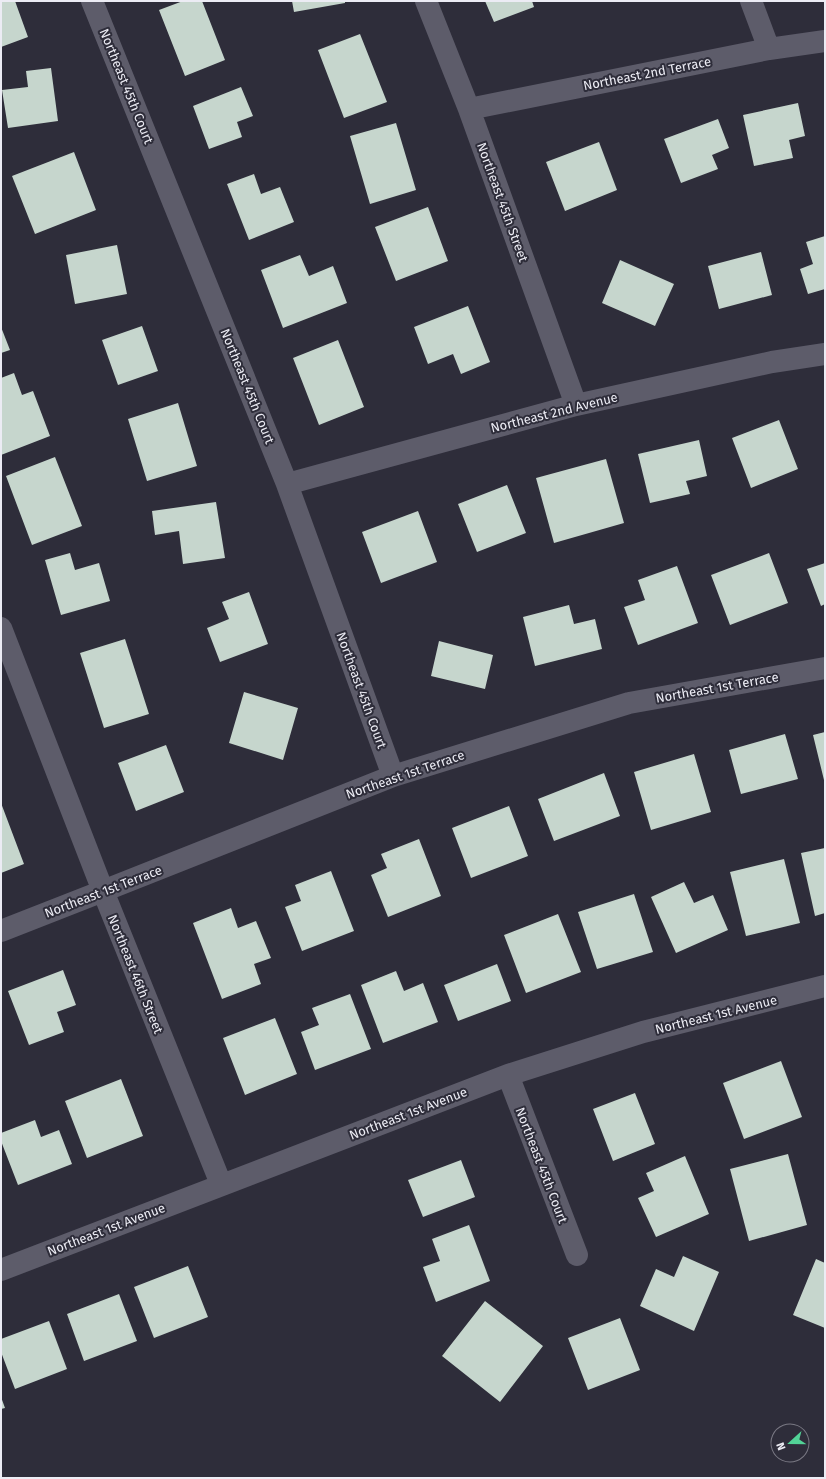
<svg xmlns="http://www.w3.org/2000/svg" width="826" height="1479" font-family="'Fira Sans',sans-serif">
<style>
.building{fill:#c6d6cd}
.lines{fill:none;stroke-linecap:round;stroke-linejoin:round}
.minor{stroke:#5d5c6a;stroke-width:22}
.labels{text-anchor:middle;stroke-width:4;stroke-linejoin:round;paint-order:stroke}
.street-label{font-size:13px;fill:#ececf4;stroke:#2e2d3a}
</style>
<rect width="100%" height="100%" fill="#2e2d3a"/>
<!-- building -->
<path class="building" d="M1,1H15L28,37L1,47Z
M183,1H202L225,60L185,76L159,10Z
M292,1H345V3L294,12Z
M485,1H532L534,7L494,22Z
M360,34L387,102L344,118L318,50Z
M51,68L58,121L8,128L2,90L28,87L26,71Z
M241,87L253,116L237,122L242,137L209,149L193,106Z
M798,103L805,136L789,140L793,158L754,166L743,115Z
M718,119L729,148L712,155L718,169L681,183L664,139Z
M396,123L416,190L370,204L350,136Z
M599,142L617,190L565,211L546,162Z
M74,152L96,210L35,234L12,176Z
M254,174L261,194L280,187L294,222L249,240L227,184Z
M428,207L448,261L396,281L375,227Z
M825,236V289L808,294L800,269L813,264L806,242Z
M117,245L127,294L75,304L66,255Z
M761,252L772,295L719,309L708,266Z
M300,255L309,276L333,266L347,303L283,328L261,270Z
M620,260L674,284L655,326L602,303Z
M468,306L490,362L461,374L453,354L428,364L414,327Z
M142,326L158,371L118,385L102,340Z
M1,327L10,350L1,353Z
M338,340L364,407L319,425L293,358Z
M14,373L22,395L33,391L50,436L1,455V378Z
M178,403L197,466L147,481L128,419Z
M779,420L798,469L751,488L732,438Z
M699,440L707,476L686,481L690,494L650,503L638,454Z
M55,457L82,526L32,545L6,476Z
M606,459L624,523L554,543L536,478Z
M507,485L526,533L477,552L458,504Z
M216,502L225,558L183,564L179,531L155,535L152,511Z
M418,511L437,562L381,583L362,532Z
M70,553L75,570L99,563L110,601L61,615L45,560Z
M769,553L788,603L730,625L711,575Z
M825,563V604L821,606L807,569Z
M677,566L698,623L638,645L624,607L645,600L638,580Z
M249,592L268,644L220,662L207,628L229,619L222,602Z
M569,605L574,624L595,619L602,649L535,666L523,617Z
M125,639L149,714L104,728L80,653Z
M439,641L493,655L485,689L431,676Z
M244,692L298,708L283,760L229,743Z
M825,732V780H824L813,735Z
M785,734L798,779L741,794L729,750Z
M166,745L184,792L136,811L118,763Z
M694,754L711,812L651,830L634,772Z
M604,773L620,816L554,841L538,799Z
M1,803L24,864L1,873Z
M509,806L528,856L471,878L452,828Z
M419,839L441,896L388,917L371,875L387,868L381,854Z
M825,848V913L815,916L801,853Z
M784,859L800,923L746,936L730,872Z
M331,871L354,931L302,951L285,907L301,901L295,885Z
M684,882L694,903L713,895L728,930L676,953L651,897Z
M634,894L653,952L597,969L578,912Z
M231,908L238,928L256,921L271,958L254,964L261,984L222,999L193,923Z
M558,914L581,972L526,993L504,935Z
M497,964L511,1001L458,1021L444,985Z
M63,970L76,1005L57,1012L64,1032L29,1045L8,991Z
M396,971L404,991L423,983L438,1022L383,1043L361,985Z
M350,994L371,1049L315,1070L301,1032L319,1025L312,1008Z
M275,1018L297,1074L245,1095L223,1038Z
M781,1061L802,1117L744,1139L723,1083Z
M121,1079L143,1136L87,1158L65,1101Z
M635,1093L655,1144L613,1161L593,1109Z
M35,1120L41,1137L59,1130L72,1164L18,1185L1,1141V1133Z
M788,1154L807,1225L749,1241L730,1169Z
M685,1156L709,1214L656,1237L638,1198L654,1191L646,1173Z
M461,1160L475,1197L423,1217L408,1180Z
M469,1225L490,1281L436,1302L423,1267L440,1261L432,1239Z
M683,1256L719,1272L694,1331L640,1306L656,1269L674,1277Z
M816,1259L825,1263V1328L793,1315Z
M188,1266L208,1317L154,1338L134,1287Z
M119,1294L137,1341L84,1361L67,1314Z
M485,1301L543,1346L500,1402L442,1356Z
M620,1318L640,1370L588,1390L568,1338Z
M49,1321L67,1369L15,1389L1,1352V1339Z
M1,1397L5,1408L1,1409Z"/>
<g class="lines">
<!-- minor -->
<path class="minor" d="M92,1L287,484L393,776
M426,1L469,109L576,405
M751,1L769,49
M469,109L769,49L825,41
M287,484L576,405L772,362L825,354
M1,628L103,891L221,1184
M1,931L103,891L393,776L629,703L825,668
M508,1075L577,1255
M1,1270L508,1075L643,1032L825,986"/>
</g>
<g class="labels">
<!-- street labels -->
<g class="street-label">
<text transform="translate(647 73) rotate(-11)" y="5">Northeast 2nd Terrace</text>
<text transform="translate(127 86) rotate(68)" y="5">Northeast 45th Court</text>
<text transform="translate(503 202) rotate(70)" y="5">Northeast 45th Street</text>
<text transform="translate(248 386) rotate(68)" y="5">Northeast 45th Court</text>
<text transform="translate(554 412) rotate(-14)" y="5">Northeast 2nd Avenue</text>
<text transform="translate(717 687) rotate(-10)" y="5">Northeast 1st Terrace</text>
<text transform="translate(362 690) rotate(70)" y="5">Northeast 45th Court</text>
<text transform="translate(405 774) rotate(-19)" y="5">Northeast 1st Terrace</text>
<text transform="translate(103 891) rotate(-21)" y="5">Northeast 1st Terrace</text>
<text transform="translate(136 974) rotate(68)" y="5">Northeast 46th Street</text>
<text transform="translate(716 1014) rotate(-14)" y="5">Northeast 1st Avenue</text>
<text transform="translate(408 1113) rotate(-21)" y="5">Northeast 1st Avenue</text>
<text transform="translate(542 1165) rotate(69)" y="5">Northeast 45th Court</text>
<text transform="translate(106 1229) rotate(-21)" y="5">Northeast 1st Avenue</text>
</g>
</g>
<!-- border -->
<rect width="826" height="1479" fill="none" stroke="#ececf4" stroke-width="4"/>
<!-- north arrow -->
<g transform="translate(790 1443) rotate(249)"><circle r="19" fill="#2e2d3a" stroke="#7a7984"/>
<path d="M0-3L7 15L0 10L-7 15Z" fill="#52d397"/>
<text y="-6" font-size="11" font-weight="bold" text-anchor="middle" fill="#ececf4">N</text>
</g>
</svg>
